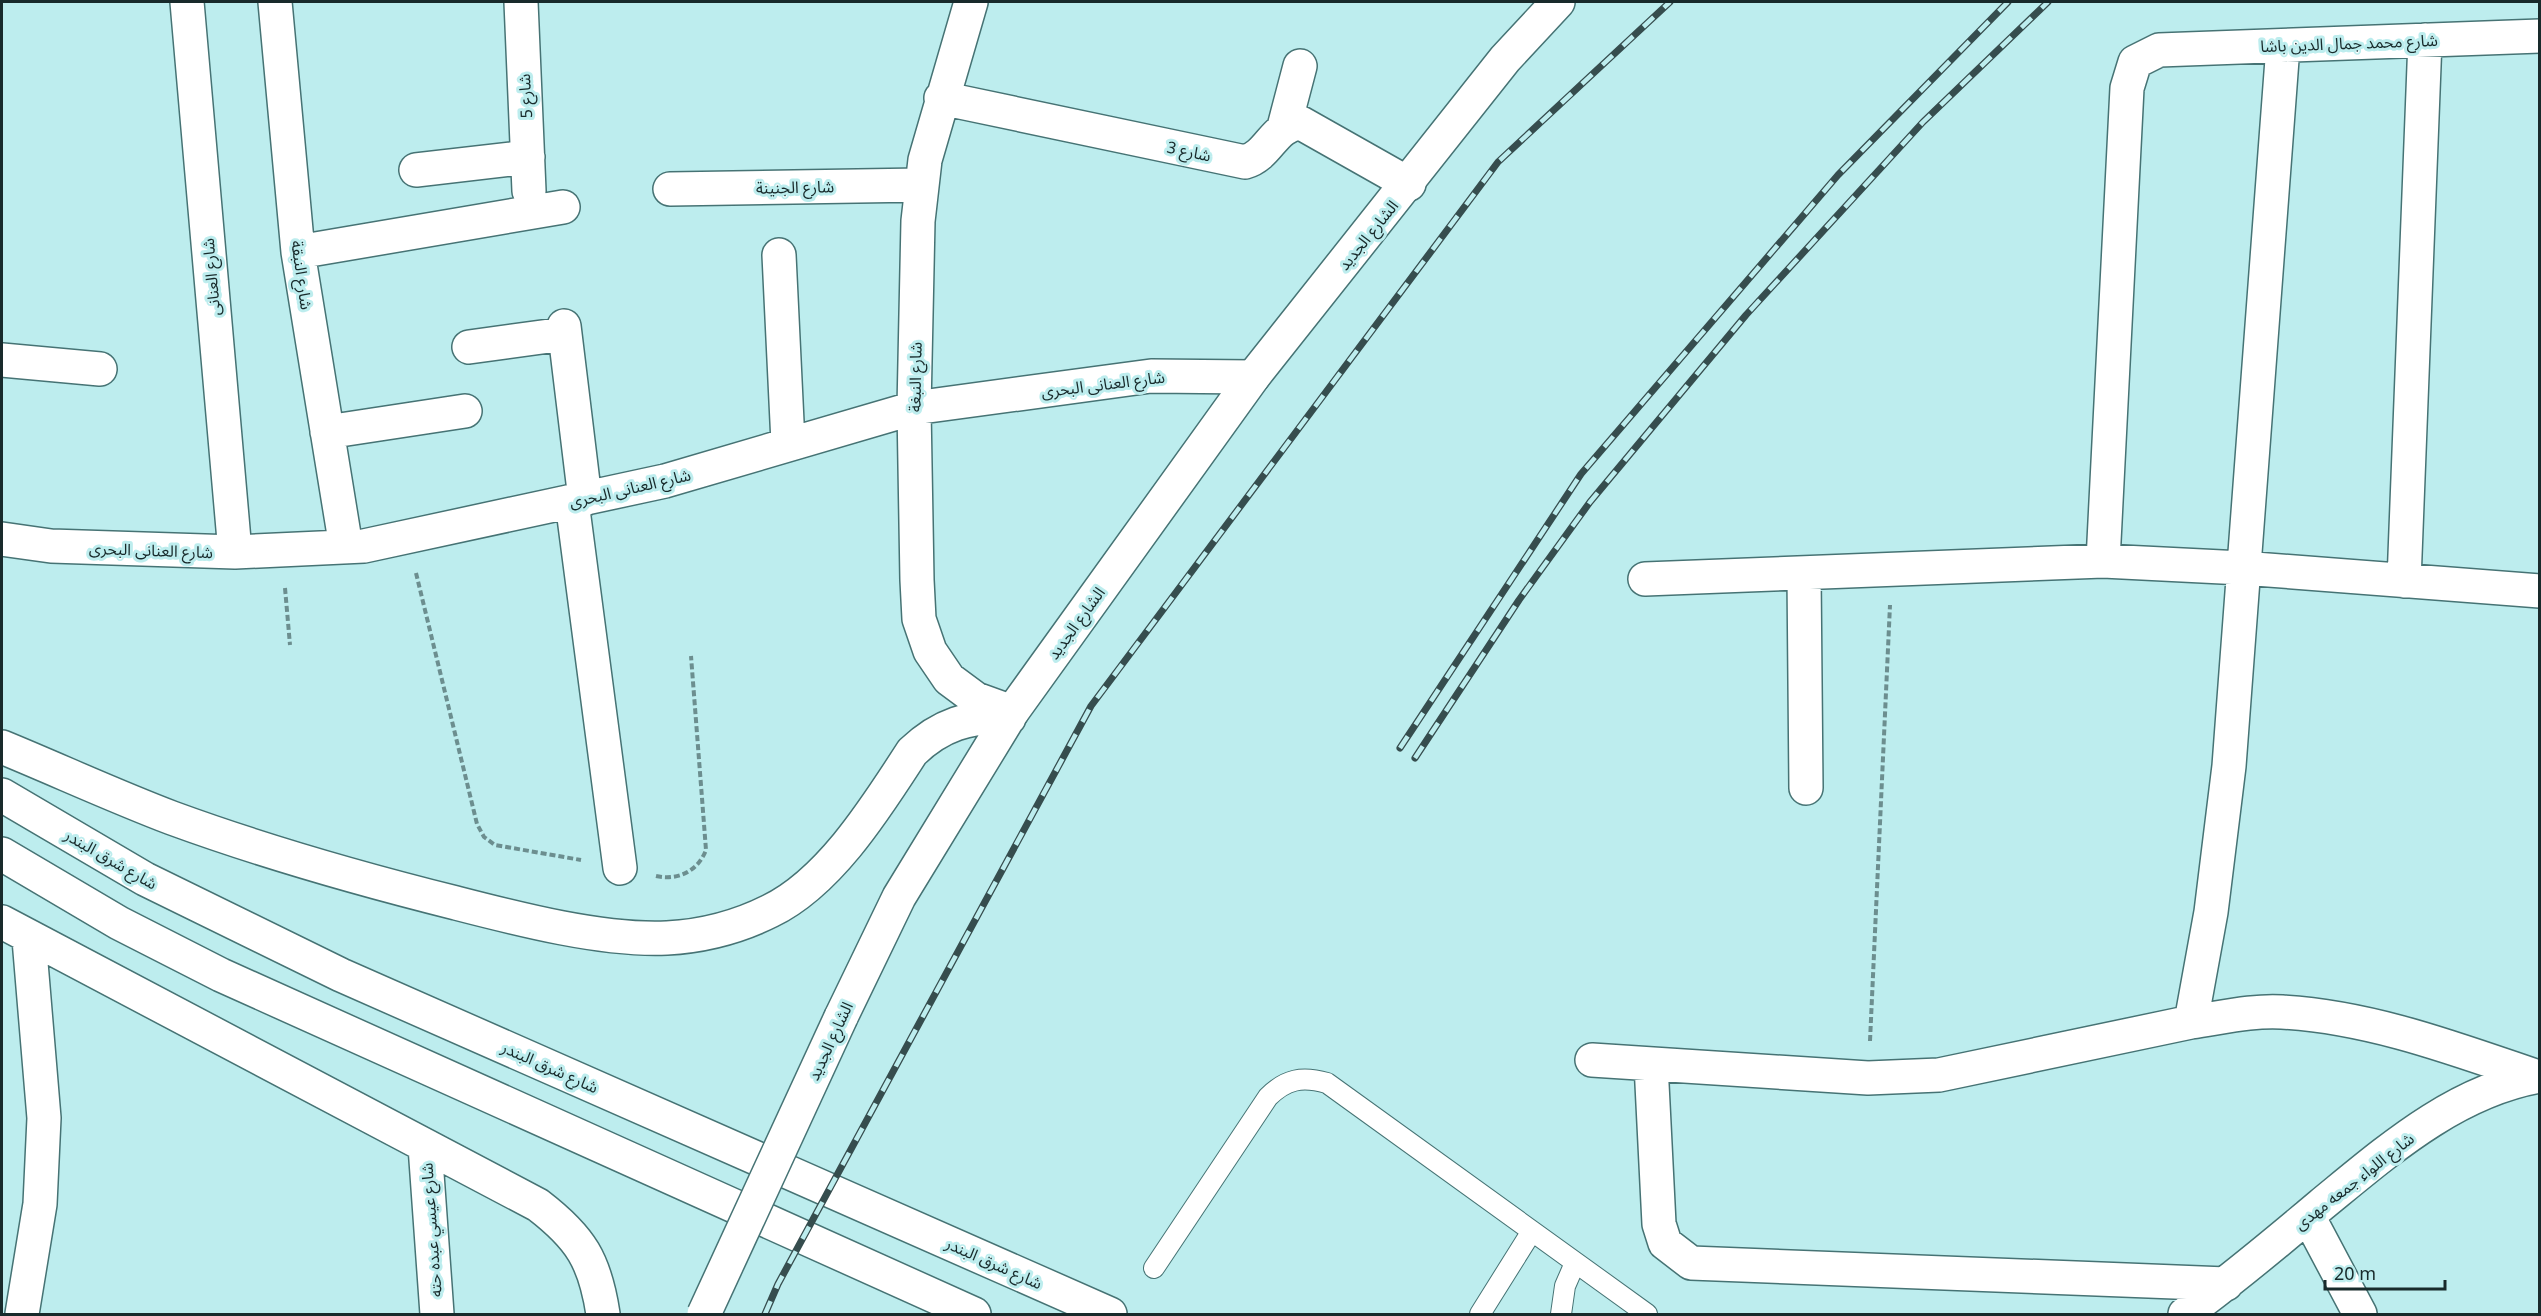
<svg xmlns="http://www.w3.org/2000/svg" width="2541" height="1316" font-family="Georgia,'Noto Sans Arabic',serif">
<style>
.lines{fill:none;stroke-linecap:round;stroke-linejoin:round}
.lane-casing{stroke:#467374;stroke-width:22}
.street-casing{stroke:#467374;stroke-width:36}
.secondary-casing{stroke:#467374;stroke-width:36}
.path{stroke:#6c8e8f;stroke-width:4;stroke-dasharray:6 3;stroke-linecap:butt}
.lane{stroke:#fff;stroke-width:20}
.street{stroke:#fff;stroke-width:33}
.secondary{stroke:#fff;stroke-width:33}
.rail-casing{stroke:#364d4e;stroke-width:7}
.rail{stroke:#bdedee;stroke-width:4.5;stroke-dasharray:14;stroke-linecap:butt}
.secondary-bridge-casing{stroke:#467374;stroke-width:36;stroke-linecap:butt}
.secondary-bridge{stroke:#fff;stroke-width:33}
.labels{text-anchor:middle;stroke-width:6;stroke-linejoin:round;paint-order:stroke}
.street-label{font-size:16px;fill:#182a2b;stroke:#bdedee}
</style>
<rect width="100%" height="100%" fill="#bdedee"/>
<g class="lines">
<defs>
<path id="lane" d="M1154,1268L1268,1097C1286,1079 1302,1076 1327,1083L1647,1314
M1480,1314L1532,1231
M1561,1314L1565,1286L1575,1263"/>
<path id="street" d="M187,2L235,552
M275,2L298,252L346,547
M521,2L529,191
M971,2L925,160L918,221L914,408L917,580L919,619L930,651L949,679L976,699L1012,712
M2283,46L2229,766L2211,912L2191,1022C2220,1018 2253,1010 2282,1012C2370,1017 2453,1048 2535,1076
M941,98L1245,162C1270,155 1273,125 1301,123L1409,184
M1284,127L1300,66
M416,170L528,157
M670,189L921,185
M298,252L563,207
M779,255L788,443
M564,326L585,499
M469,347L564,334
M2,360L100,369
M327,432L465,411
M572,502L620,868
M2,539L51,546L235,552L364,546L665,481L914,408L1151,376L1253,377
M2103,561L2127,88L2135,62L2159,50L2540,36
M1804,574L1806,788
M1645,579L2103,561L2242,568L2540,591
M2404,581L2425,40
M2,922L538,1205C581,1238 595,1261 603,1314
M1592,1060L1868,1078L1939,1075L2191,1022
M1651,1064L1659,1224L1665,1243L1691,1263L2226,1284
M425,1146L437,1314
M2308,1216L2360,1314
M22,1314L40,1204L44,1118L29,939
M2185,1314C2232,1280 2276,1243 2321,1205C2386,1152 2454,1091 2540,1076"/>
<path id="secondary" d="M2,747C58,770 114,796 172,818C265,852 360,879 456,903C518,919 603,941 667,938C704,936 738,927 770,911C830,882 877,806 912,752C940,725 970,715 1009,718
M2,795L145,879L341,975L1110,1314
M2,854L119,923L221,975L974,1314
M841,1017L899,897L1012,712L1253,377L1505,59L1558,2"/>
</defs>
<!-- lane casing -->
<use href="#lane" class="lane-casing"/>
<!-- street casing -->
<use href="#street" class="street-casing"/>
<!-- secondary casing -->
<use href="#secondary" class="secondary-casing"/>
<!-- path -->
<path class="path" d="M416,573L477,824L484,837L495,845L581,860
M285,588L290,645
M656,876C678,881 698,871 706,850L691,656
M1870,1041L1890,605"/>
<!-- lane -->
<use href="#lane" class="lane"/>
<!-- street -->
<use href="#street" class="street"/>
<!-- secondary -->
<use href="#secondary" class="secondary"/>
<defs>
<path id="rail" d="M1400,748L1581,474L1838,175L2008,2
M1415,758L1519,600L1590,502L1746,315L1923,122L2048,2
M765,1314L778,1284L1091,706L1498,162L1670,2"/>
</defs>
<!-- rail casing -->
<use href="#rail" class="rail-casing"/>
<!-- rail -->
<use href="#rail" class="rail"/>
<defs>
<path id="secondary-bridge" d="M704,1314L841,1017"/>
</defs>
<!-- secondary-bridge casing -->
<use href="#secondary-bridge" class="secondary-bridge-casing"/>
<!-- secondary-bridge -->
<use href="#secondary-bridge" class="secondary-bridge"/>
</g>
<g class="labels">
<!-- street labels -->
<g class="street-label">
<text transform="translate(2349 43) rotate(-2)" y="6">شارع محمد جمال الدين باشا</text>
<text transform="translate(525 96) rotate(-93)" y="6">شارع 5</text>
<text transform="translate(1189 151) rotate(12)" y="6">شارع 3</text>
<text transform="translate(795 187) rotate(-1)" y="6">شارع الجنينة</text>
<text transform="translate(1368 235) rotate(-51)" y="6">الشارع الجديد</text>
<text transform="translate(302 275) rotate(82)" y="6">شارع النبقة</text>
<text transform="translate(211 277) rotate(-95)" y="6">شارع العنانى</text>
<text transform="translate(915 377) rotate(-89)" y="6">شارع النبغة</text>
<text transform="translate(1103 384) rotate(-7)" y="6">شارع العنانى البحرى</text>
<text transform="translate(630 488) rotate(-13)" y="6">شارع العنانى البحرى</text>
<text transform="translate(151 550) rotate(2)" y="6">شارع العنانى البحرى</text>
<text transform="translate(1076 623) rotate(-54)" y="6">الشارع الجديد</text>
<text transform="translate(111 859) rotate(30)" y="6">شارع شرق البندر</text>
<text transform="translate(830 1041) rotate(-65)" y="6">الشارع الجديد</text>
<text transform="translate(550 1067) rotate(24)" y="6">شارع شرق البندر</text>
<text transform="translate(2354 1181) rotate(-38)" y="6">شارع اللواء جمعه مهدى</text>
<text transform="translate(431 1230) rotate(-94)" y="6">شارع عيسي عبده حته</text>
<text transform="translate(994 1263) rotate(24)" y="6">شارع شرق البندر</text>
</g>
</g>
<!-- border -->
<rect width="2541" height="1316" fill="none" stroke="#182a2b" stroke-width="6"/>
<!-- scale -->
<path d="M2325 1280v9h120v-9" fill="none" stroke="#182a2b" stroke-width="3"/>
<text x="2334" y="1280" font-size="18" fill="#182a2b" stroke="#bdedee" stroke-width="4.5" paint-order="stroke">20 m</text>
</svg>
